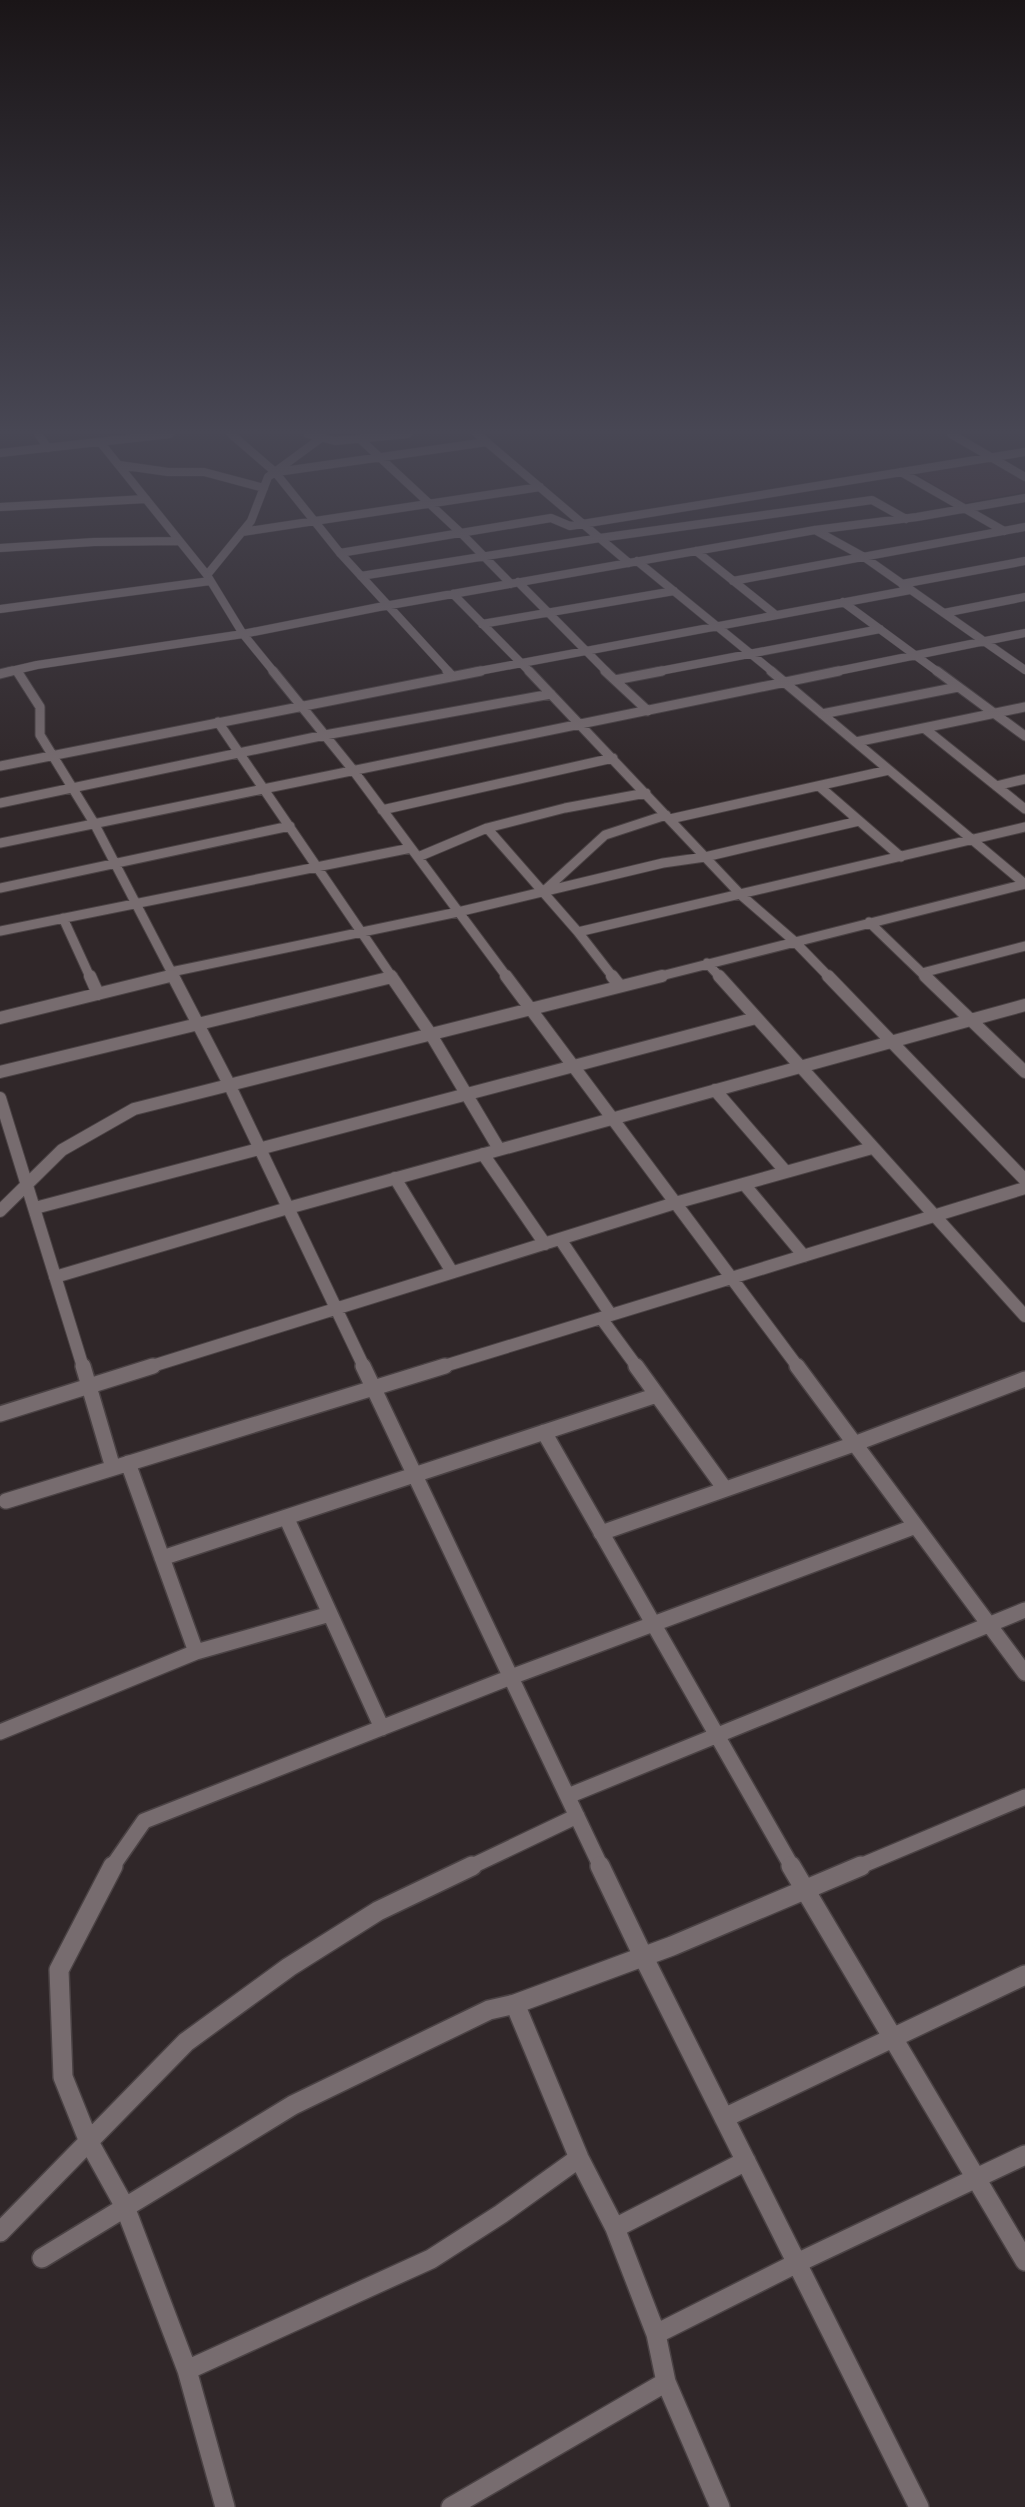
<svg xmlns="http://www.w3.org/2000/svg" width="1025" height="2507" font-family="Montserrat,sans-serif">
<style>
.built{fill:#3c2b30}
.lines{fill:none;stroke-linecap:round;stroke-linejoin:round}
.street-far4-casing{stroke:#4a4244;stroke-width:9}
.street-far3-casing{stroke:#4a4244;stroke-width:11}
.street-far2-casing{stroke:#4a4244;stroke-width:14}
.street-far1-casing{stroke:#4a4244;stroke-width:18}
.street-casing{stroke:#4a4244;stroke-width:22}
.street-far4{stroke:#776c6f;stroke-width:8}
.street-far3{stroke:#776c6f;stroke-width:9}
.street-far2{stroke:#776c6f;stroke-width:12}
.street-far1{stroke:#776c6f;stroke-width:15}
.street{stroke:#776c6f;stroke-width:19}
</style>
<rect width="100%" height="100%" fill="#302729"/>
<!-- built -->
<path class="built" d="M989,460L1025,481V492L964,503L914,473Z"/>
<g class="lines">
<defs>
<path id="street-far4" d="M38,434L48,448
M231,434L275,472L340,553L449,672
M308,434L335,441L408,434
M477,434L629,563
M951,434L1025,477
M360,439L461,533L511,584
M100,442L207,575
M0,453L170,434
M119,465L168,472H204L264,488
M277,472L487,442
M901,472L1004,531
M0,507L146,499
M815,530L864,557L1025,670
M242,532L540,487
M0,548L94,542L179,541
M696,551L776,615
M340,553L551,518L570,526L1025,452
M637,561L773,672
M361,576L600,538L872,500L906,519
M733,581L1025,527
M518,582L607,672
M902,584L1025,561
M453,594L530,672
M843,602L938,672
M0,609L210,581
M944,613L1025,597
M482,624L674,591
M16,670L17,672
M7,672L37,665L243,634L379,607L815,530L917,517L1025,498
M274,672L243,634L207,575L251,521L268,477L321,438
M474,672L910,590
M655,672L880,629
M833,672L1025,633"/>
<path id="street-far3" d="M17,671L40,707V735L94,823L174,977
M273,671L353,770L507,977
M447,671L452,676
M529,671L741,895L794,941L829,977
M605,671L648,711
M771,671L1025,884
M937,671L1025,736
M0,674L12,671
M615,680L662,671
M822,714L958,687
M218,722L392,977
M924,728L1025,809
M856,742L1025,707
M0,766L481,671
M819,786L901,857
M996,786L1025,779
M0,803L325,735L551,694
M382,810L613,758
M670,819L889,770
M487,828L578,932L613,977
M0,843L839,671
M418,857L487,828L565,808L646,793
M0,888L290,826
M544,891L605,835L666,815
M63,918L90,977
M869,922L926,977
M0,931L411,848
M578,932L1025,827
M707,963L720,977
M171,972L458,912L663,863L705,857L859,821
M922,973L1025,946
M165,977L173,975
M657,977L1025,884"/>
<path id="street-far2" d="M90,976L98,994
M173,976L229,1084L364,1367
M391,976L430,1033L499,1149
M506,976L798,1367
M612,976L619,985
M719,976L1025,1316
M828,976L1025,1180
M925,976L1025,1072
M0,1018L170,976
M0,1072L392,977
M715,1090L786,1172
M0,1098L83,1367
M483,1154L545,1244
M395,1178L452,1272
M744,1184L804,1256
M35,1208L756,1018
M0,1211L62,1150L134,1109L662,976
M560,1239L611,1315
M55,1277L288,1208L1025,1005
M601,1318L637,1367
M149,1367L675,1203L872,1148
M441,1367L1025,1188"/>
<path id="street-far1" d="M83,1366L113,1468
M363,1366L601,1867
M636,1366L725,1489
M797,1366L1025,1673
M0,1414L153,1366
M544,1432L792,1867
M128,1463L196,1652
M6,1501L445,1366
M286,1517L382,1728
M601,1533L854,1444L1025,1379
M162,1558L657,1395
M0,1732L196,1652L330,1614
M568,1796L1025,1610
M112,1867L144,1821L511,1677L916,1526
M470,1867L577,1816
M858,1867L1025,1797"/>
<path id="street" d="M113,1866L59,1970L63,2077L89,2142L125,2207L187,2370L225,2507
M600,1866L643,1956L919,2507
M791,1866L1025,2261
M515,2004L579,2158L615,2228L656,2334L666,2382L720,2507
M724,2118L1025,1975
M615,2228L746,2161
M0,2232L186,2042L289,1967L378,1911L472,1866
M42,2258L293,2105L489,2010L515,2004L672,1946L861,1866
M656,2334L797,2263L1025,2155
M187,2370L431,2259L501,2214L579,2158
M451,2507L666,2382"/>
</defs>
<!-- street-far4 casing -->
<use href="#street-far4" class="street-far4-casing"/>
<!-- street-far3 casing -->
<use href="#street-far3" class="street-far3-casing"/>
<!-- street-far2 casing -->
<use href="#street-far2" class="street-far2-casing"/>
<!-- street-far1 casing -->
<use href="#street-far1" class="street-far1-casing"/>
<!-- street casing -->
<use href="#street" class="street-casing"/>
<!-- street-far4 -->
<use href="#street-far4" class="street-far4"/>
<!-- street-far3 -->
<use href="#street-far3" class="street-far3"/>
<!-- street-far2 -->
<use href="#street-far2" class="street-far2"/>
<!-- street-far1 -->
<use href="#street-far1" class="street-far1"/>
<!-- street -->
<use href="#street" class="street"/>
</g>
<!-- sky -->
<linearGradient id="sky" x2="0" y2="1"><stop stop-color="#1a1517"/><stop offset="0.55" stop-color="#484754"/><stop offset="1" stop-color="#484754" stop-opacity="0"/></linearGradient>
<rect width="1025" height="785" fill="url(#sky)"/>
</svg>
